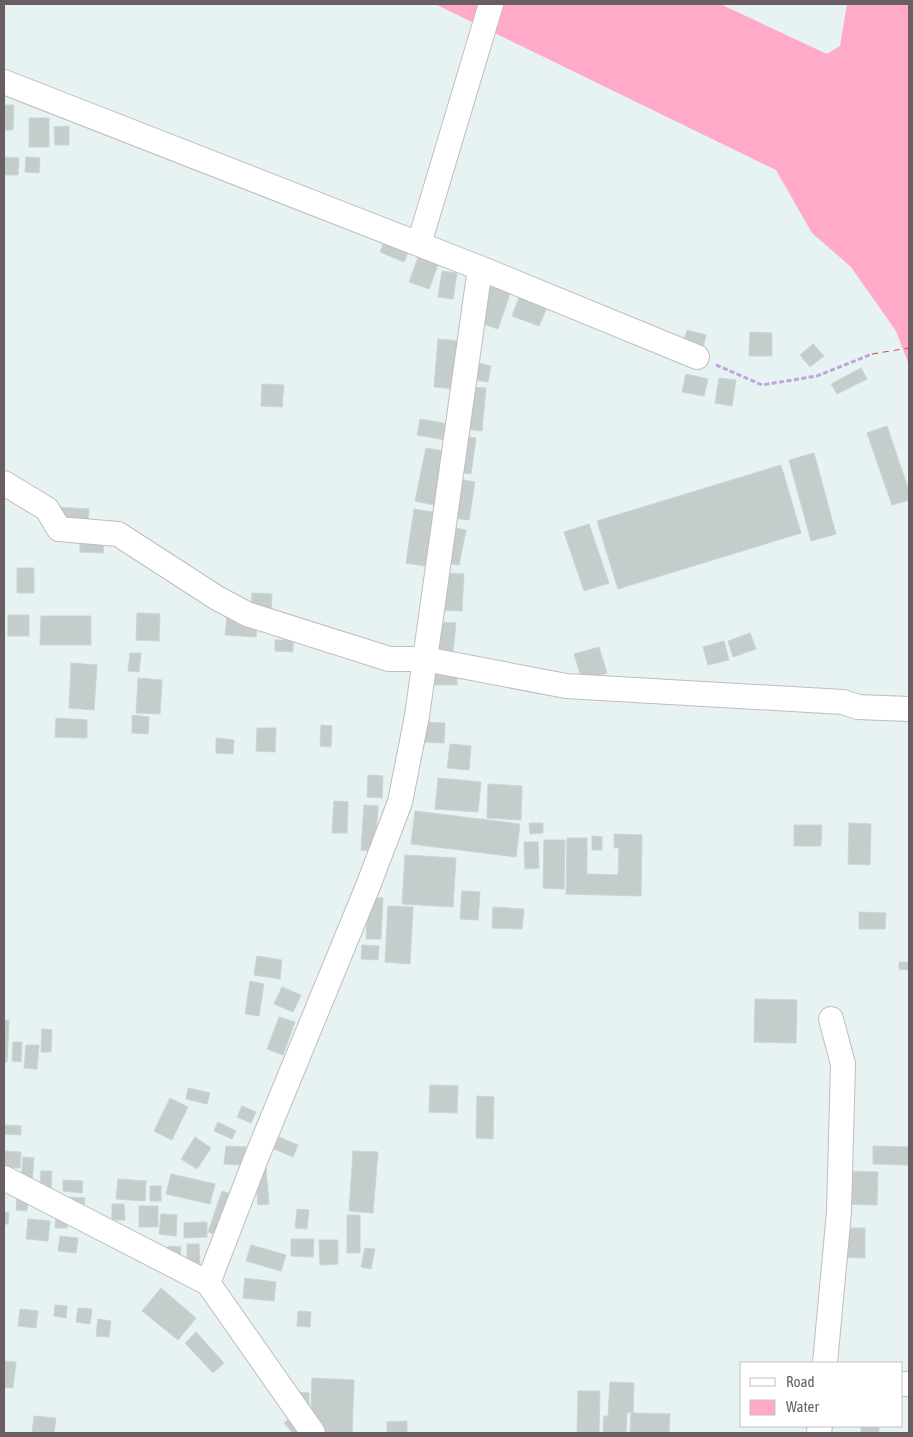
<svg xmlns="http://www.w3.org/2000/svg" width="913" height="1437" font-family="'Asap Condensed',sans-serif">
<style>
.water{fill:#ffaac9}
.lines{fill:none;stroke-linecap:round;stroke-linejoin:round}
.ferry{stroke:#d03f68;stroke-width:1;stroke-dasharray:6 5;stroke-linecap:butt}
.building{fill:#c4cdcc;stroke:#c5d7d5}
.street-casing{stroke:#c4bbbd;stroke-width:26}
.path{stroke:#bfa4de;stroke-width:3;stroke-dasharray:5 2.5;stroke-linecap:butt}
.street{stroke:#fff;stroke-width:24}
</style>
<rect width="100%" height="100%" fill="#e7f2f2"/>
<!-- water -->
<path class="water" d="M435,4H720L827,54L840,46L847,4H909V365L896,331L851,267L812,233L776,170Z"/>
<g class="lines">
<!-- ferry -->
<path class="ferry" d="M872,354L909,348"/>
</g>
<!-- building -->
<path class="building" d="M4,105H14L13,130H4Z
M29,118H49V147H29Z
M69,126V145H55L54,127Z
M4,157L19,158L18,175H4Z
M26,157L40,158L39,173L25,172Z
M386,237L410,247L404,262L380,252Z
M419,255L439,262L429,289L409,282Z
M442,271L457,273L453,299L438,297Z
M489,283L511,291L498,329L475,321Z
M520,295L548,305L539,326L512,316Z
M687,330L706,335L702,351L682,345Z
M750,332L772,333V356H749Z
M438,339L461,341L457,389L434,387Z
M813,344L824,356L810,367L800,355Z
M473,362L491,366L488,382L469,379Z
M861,368L867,379L837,394L831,384Z
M686,374L708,379L704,396L682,392Z
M719,378L736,380L732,406L715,403Z
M262,384L284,385L282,407L261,406Z
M468,387L486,388L482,431L465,429Z
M420,419L448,424L445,440L417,435Z
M887,426L909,491V500L892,505L867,433Z
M462,436L476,438L471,474L457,472Z
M426,448L449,452L439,506L415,501Z
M814,453L836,534L811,541L789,460Z
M781,465L801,533L618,589L597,521Z
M458,479L475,482L469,520L452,518Z
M57,507L89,509L88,522L57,520Z
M414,509L438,513L431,567L406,563Z
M589,524L609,583L584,591L564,532Z
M450,527L466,530L459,565L444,563Z
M80,536L104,538L103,553L80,552Z
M17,568H34V593H17Z
M444,573L464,574L462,611L441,610Z
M252,593L272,594L271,613L251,611Z
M137,613L160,614L159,641L136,640Z
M8,615H29V636H8Z
M41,616H91V645H40Z
M227,616L257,618L256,637L225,635Z
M435,622L456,623L453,651L433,650Z
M750,633L756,649L733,657L728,641Z
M275,640H293V652L275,651Z
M724,641L729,660L708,665L703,647Z
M599,647L607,673L582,680L574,654Z
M130,653H141L139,672L128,671Z
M432,658H457V685H432Z
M71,663L97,665L94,710L69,708Z
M138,678L162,680L160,714L136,713Z
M132,715L149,717L148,734L132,733Z
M56,718L87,720V738L55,737Z
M424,722L445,723L444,743L423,742Z
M321,725L332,726L331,747L320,746Z
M257,728H276L275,752L256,751Z
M216,738L234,740L233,754L216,753Z
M450,744L471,746L469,770L447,768Z
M368,775L383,776L382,798L367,797Z
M438,778L481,782L478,812L435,809Z
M488,784L522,786L521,820L487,818Z
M334,801L348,802L347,833H332Z
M364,805L378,806L375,851L361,850Z
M415,811L520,824L516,857L411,844Z
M529,823H543V833L530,834Z
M849,823L871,824L870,865L848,864Z
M794,825H822L821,846H794Z
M614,834L642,835L641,896L566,894L567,838H587V874L618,875L619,848H614Z
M592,836L602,837V850H592Z
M544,840H565L564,889L543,888Z
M524,842H538L539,868L525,869Z
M405,855L456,858L453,907L402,904Z
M462,891L480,892L478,920L460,919Z
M368,897L383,898L381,939H366Z
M388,906L413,907L410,964L385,962Z
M493,907L524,909L522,929L492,928Z
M859,912L886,913L885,929H859Z
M362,945L379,946L378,960L361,959Z
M257,956L282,960L280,979L254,975Z
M899,962H909V970L899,969Z
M250,981L264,984L259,1016L245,1014Z
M282,987L301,995L293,1012L274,1004Z
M755,999L797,1000L796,1043L754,1042Z
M279,1017L295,1022L283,1055L267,1049Z
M4,1020H9L7,1062H4Z
M42,1029L52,1030L51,1052H41Z
M13,1042H22L21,1062L12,1061Z
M26,1045H39L37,1069L24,1068Z
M430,1085L458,1086L457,1113L429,1112Z
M188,1088L210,1093L207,1104L186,1099Z
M477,1096L494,1097L493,1139L476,1138Z
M170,1098L188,1107L172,1140L154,1131Z
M242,1106L256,1112L251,1123L237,1117Z
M218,1122L236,1131L232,1139L214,1131Z
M4,1125L21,1126V1135L4,1134Z
M195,1137L211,1148L197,1169L181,1159Z
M279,1137L298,1145L293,1157L274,1149Z
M226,1146L246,1147L244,1165L224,1164Z
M873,1146L909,1147V1165L873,1164Z
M4,1151L21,1152L20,1168L4,1167Z
M353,1151L378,1152L373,1213L349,1211Z
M23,1157L34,1158L32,1185L21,1184Z
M266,1168L269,1204L258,1205L255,1169Z
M41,1171H52L51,1191H40Z
M844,1171L878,1172L877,1205L842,1204Z
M171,1174L215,1184L210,1204L166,1194Z
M118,1179L146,1181L145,1201L116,1199Z
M63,1180L83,1181L82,1193L63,1191Z
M150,1186H161V1201H150Z
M222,1191L234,1195L221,1236L208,1232Z
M17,1197L28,1198L27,1211L16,1210Z
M69,1197L85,1198L84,1209L68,1208Z
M112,1204H124L125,1220H112Z
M139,1206H158V1227H139Z
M297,1209L309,1210L307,1229L295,1228Z
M4,1212L9,1213L8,1224H4Z
M56,1212L68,1213L67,1228H55Z
M161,1214L177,1215L176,1236L159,1234Z
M347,1215H360V1253H347Z
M28,1219L50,1221L48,1241L26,1239Z
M207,1222V1237L184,1238V1223Z
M841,1228H865V1258L841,1257Z
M60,1236L78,1238L76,1253L58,1251Z
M291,1239H314L313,1257L291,1256Z
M319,1240H338V1264L320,1265Z
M187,1244H199L200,1265L187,1266Z
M251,1245L286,1255L281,1271L246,1261Z
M168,1246L181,1247L180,1257L167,1256Z
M365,1248L375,1249L371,1269L361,1267Z
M245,1278L276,1282L274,1301L243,1298Z
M161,1288L196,1318L178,1340L142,1311Z
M55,1305L67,1306L66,1318L54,1316Z
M78,1308L92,1309L90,1324L76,1322Z
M20,1309L38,1311L36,1328L18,1326Z
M298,1311L311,1312L310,1327L297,1326Z
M98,1319L111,1321L109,1337L96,1336Z
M196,1332L224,1363L213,1373L185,1343Z
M4,1361L16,1362L13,1388L4,1387Z
M312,1378L354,1380L352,1433H310Z
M610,1382L634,1383L633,1413L627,1412L626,1433H603L604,1416H608Z
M578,1391H600L599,1433H577Z
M297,1392L309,1393V1408Z
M631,1413L670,1414L669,1433H630Z
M34,1416L56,1418L54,1433H32Z
M291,1417L305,1433H293L284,1423Z
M407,1421V1433H387V1422Z
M861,1426H879V1433H861Z"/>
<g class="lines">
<defs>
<path id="street" d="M4,82L480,268L697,357
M419,244L491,4
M4,483L47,509L59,529L118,534L217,598L247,614L389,659H425L566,686L843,702L858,707L909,709
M4,1178L208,1283L313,1433
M208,1283L257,1156L368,886L400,802L417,716L480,268
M825,1363L839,1212L843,1064L831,1019
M902,1384H909
M819,1433L820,1426"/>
</defs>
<!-- street casing -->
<use href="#street" class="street-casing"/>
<!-- path -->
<path class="path" d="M716,365L762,385L817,376L872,354"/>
<!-- street -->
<use href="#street" class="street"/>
</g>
<!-- border -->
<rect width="913" height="1437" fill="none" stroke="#695e61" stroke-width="10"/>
<!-- legend -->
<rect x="740" y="1362" width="162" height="65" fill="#ffffff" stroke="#c3bfc0"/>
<rect x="750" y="1378" width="25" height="8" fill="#ffffff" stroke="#c3bfc0"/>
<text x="786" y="1387" font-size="15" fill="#695e61">Road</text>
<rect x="750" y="1400" width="25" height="15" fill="#ffaac9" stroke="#c3bfc0"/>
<text x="786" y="1412" font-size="15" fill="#695e61">Water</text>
</svg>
